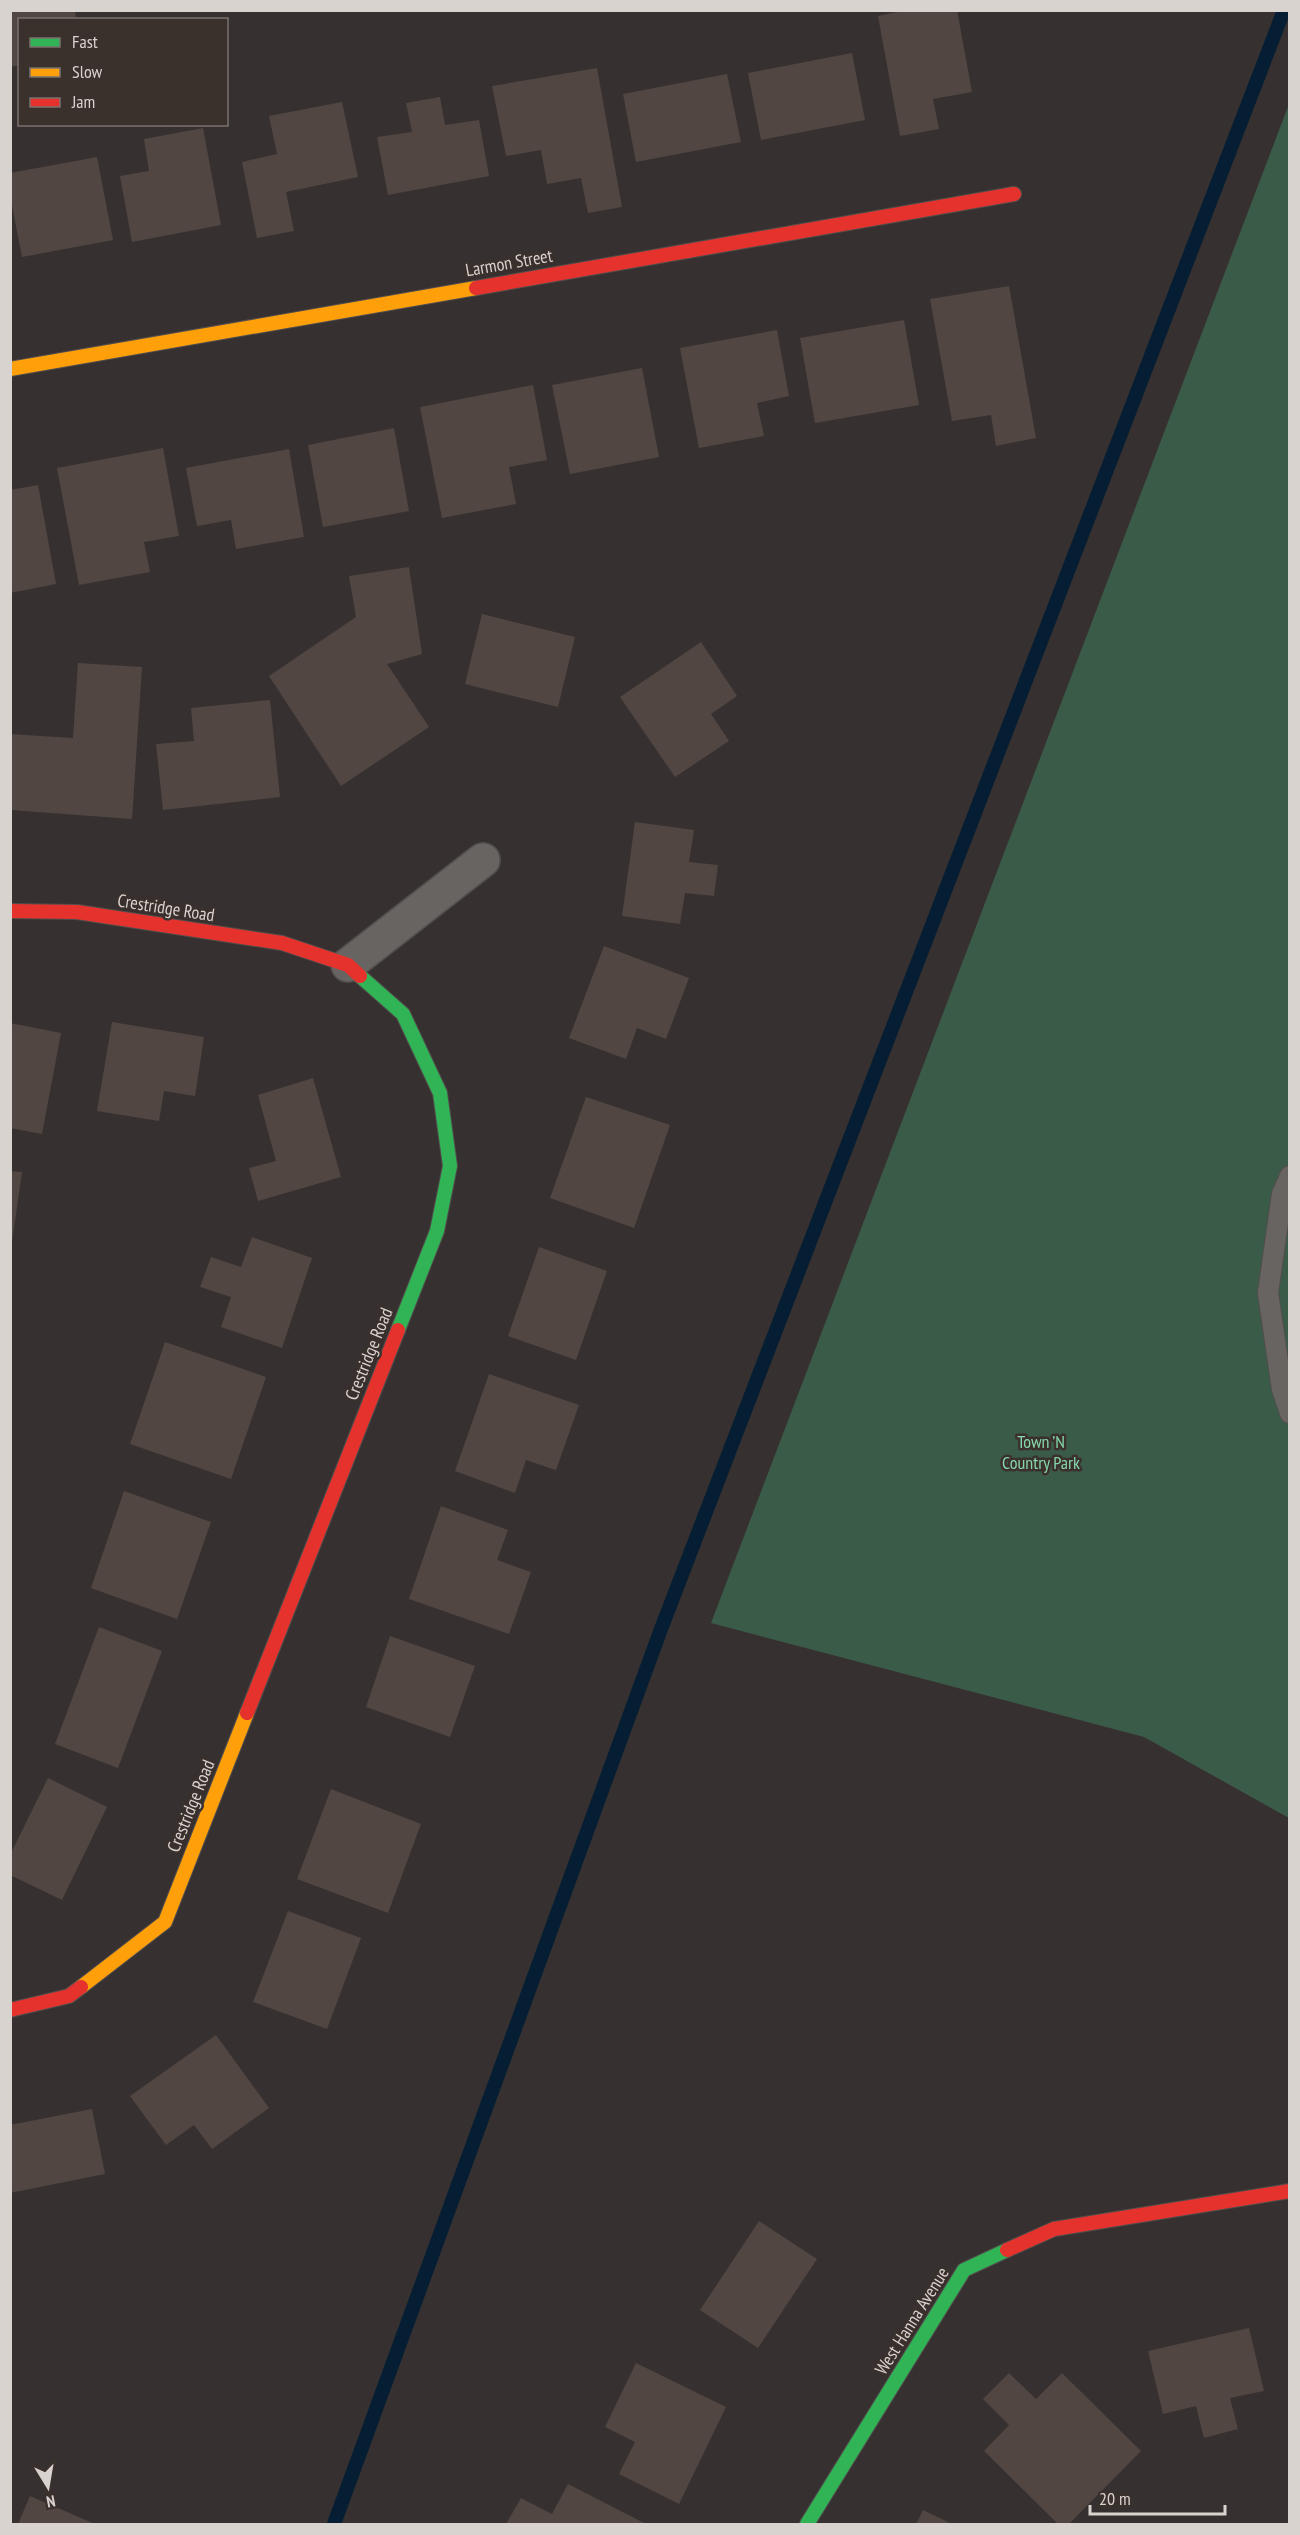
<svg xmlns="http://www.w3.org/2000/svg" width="1300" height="2535" font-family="'PT Sans Narrow',sans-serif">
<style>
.green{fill:#3b5b49}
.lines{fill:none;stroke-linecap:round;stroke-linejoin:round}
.stream{stroke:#051e33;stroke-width:14}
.building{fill:#514641}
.lane-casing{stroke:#524e4d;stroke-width:22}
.street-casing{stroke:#524e4d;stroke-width:36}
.fast-casing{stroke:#524e4d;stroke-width:16}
.slow-casing{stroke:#524e4d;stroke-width:16}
.jam-casing{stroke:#524e4d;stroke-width:16}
.lane{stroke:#686462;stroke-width:20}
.street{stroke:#686462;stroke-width:33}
.fast{stroke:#30b455;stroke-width:14}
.slow{stroke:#ff9f0a;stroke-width:14}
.jam{stroke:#e5322d;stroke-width:14}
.labels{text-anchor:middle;stroke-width:5;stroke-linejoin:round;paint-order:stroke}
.street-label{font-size:18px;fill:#d9d3d0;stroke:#3a302c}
.park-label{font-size:18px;fill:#86d7ab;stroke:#3a302c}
</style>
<rect width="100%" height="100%" fill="#363130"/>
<!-- green -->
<path class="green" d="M1289,104V1818L1144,1737L711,1623Z"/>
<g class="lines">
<!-- stream -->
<path class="stream" d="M334,2524L661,1629L1284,10"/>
</g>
<!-- building -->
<path class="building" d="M10,10H75L76,20H20V65L10,67Z
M906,10H957L972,92L933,99L939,129L900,136L878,16Z
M852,53L865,120L761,140L748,73Z
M597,68L622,207L588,213L581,178L547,184L541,150L506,156L492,86Z
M727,74L741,142L636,162L623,94Z
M440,97L445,125L479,120L489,176L388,195L377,137L412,132L406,103Z
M342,102L358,177L286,192L294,231L257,238L242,162L277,154L269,116Z
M203,128L221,225L132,242L120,176L149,171L144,139Z
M97,157L113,240L22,257L10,195V173Z
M1009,286L1036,438L996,446L991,415L952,421L930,299Z
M904,320L919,405L815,423L800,338Z
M777,330L789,396L757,403L764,436L699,448L680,348Z
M642,368L659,457L570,474L552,385Z
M533,385L547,460L509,467L516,504L442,518L420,407Z
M394,428L409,511L323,527L308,445Z
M163,448L179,536L144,542L150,572L79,585L57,468Z
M289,449L304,537L236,549L231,520L197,526L186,468Z
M38,485L56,584L10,593V490Z
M409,567L422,654L387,664L429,727L341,786L269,676L356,617L349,576Z
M482,614L575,637L558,707L465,684Z
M701,642L737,696L711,714L729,741L675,777L620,697Z
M78,663L142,667L132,819L10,810V734L73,738Z
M270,700L280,797L163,810L156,744L194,741L191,708Z
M635,822L694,830L689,862L718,865L714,896L685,893L680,924L622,916Z
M604,946L689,978L666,1039L637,1028L626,1059L569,1038Z
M112,1022L204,1037L195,1096L164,1091L159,1121L97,1111Z
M10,1023L61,1033L42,1134L10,1128Z
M313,1078L341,1177L258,1201L249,1168L276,1161L258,1095Z
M586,1097L670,1125L634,1228L550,1198Z
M10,1171L22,1172L12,1242H10Z
M252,1237L312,1258L282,1348L221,1327L231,1297L200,1287L211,1257L241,1267Z
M539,1247L607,1271L576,1360L508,1336Z
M165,1342L266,1377L231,1479L130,1444Z
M489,1374L579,1405L556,1470L526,1460L515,1493L455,1471Z
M124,1491L211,1522L177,1619L91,1588Z
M441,1506L508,1530L497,1560L531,1572L509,1634L409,1599Z
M99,1627L162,1651L118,1768L55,1744Z
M390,1636L475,1666L450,1737L366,1707Z
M48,1778L107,1807L62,1900L10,1875V1855Z
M331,1789L421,1824L388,1913L297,1879Z
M288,1911L361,1938L327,2029L253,2002Z
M216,2035L269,2108L212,2149L194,2125L166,2145L130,2096Z
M92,2109L105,2174L10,2193V2125Z
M759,2221L817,2259L758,2348L700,2310Z
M1249,2328L1264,2391L1230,2398L1238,2429L1204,2438L1196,2406L1163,2414L1148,2351Z
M636,2363L726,2407L679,2504L619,2474L635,2442L605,2427Z
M1009,2373L1036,2399L1062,2373L1141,2451L1069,2524H1058L984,2451L1009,2425L983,2399Z
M568,2484L646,2524H506L521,2498L552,2514Z
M30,2496L95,2524H18Z
M923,2510L952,2524H916Z"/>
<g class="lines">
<defs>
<path id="lane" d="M1290,1176L1282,1194L1268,1293L1282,1389L1290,1413"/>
<path id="street" d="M348,965L483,860"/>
<path id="fast" d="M360,976L403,1014L440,1093L450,1166L437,1231L398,1330
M807,2524L964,2270L1007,2250"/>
<path id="slow" d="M10,369L476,288
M81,1987L165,1922L247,1713"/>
<path id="jam" d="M476,288L1014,194
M10,911L77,912L282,943L348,965L360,976
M247,1713L398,1330
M10,2010L69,1996L81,1987
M1007,2250L1054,2229L1290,2191"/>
</defs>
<!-- lane casing -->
<use href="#lane" class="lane-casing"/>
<!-- street casing -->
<use href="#street" class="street-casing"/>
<!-- fast casing -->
<use href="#fast" class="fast-casing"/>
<!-- slow casing -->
<use href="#slow" class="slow-casing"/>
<!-- jam casing -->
<use href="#jam" class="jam-casing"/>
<!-- lane -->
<use href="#lane" class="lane"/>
<!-- street -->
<use href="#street" class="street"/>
<!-- fast -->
<use href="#fast" class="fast"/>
<!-- slow -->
<use href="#slow" class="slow"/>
<!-- jam -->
<use href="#jam" class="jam"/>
</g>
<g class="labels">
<!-- street labels -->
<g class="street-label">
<text transform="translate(509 263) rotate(-10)" y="6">Larmon Street</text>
<text transform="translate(166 908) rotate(9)" y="6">Crestridge Road</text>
<text transform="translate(369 1354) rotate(-68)" y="6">Crestridge Road</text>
<text transform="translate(191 1806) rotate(-68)" y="6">Crestridge Road</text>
<text transform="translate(912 2321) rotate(-58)" y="6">West Hanna Avenue</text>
</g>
<!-- park labels -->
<g class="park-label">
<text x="1041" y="1448">Town ’N<tspan x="1041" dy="21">Country Park</tspan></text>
</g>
</g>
<!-- border -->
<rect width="1300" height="2535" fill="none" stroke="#d9d3d0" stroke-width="24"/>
<!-- legend -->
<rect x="18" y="18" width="210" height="108" fill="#3a302c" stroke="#7a716e" stroke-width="1.5"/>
<rect x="30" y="38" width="30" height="9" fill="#30b455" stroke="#7a716e" stroke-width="1.5"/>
<text x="72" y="48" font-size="18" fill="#d9d3d0">Fast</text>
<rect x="30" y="68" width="30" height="9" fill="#ff9f0a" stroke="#7a716e" stroke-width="1.5"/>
<text x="72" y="78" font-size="18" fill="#d9d3d0">Slow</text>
<rect x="30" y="98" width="30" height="9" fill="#e5322d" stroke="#7a716e" stroke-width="1.5"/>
<text x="72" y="108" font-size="18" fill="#d9d3d0">Jam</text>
<!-- north arrow -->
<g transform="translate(48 2487) rotate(169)" stroke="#3a302c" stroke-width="4.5" paint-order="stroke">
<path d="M0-4.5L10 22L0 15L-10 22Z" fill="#d9d3d0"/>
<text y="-9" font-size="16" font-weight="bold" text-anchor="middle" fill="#d9d3d0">N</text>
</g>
<!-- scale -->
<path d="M1090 2505v9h135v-9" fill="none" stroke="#d9d3d0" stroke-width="3"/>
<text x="1099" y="2505" font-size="18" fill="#d9d3d0" stroke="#3a302c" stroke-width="4.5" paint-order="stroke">20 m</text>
</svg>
